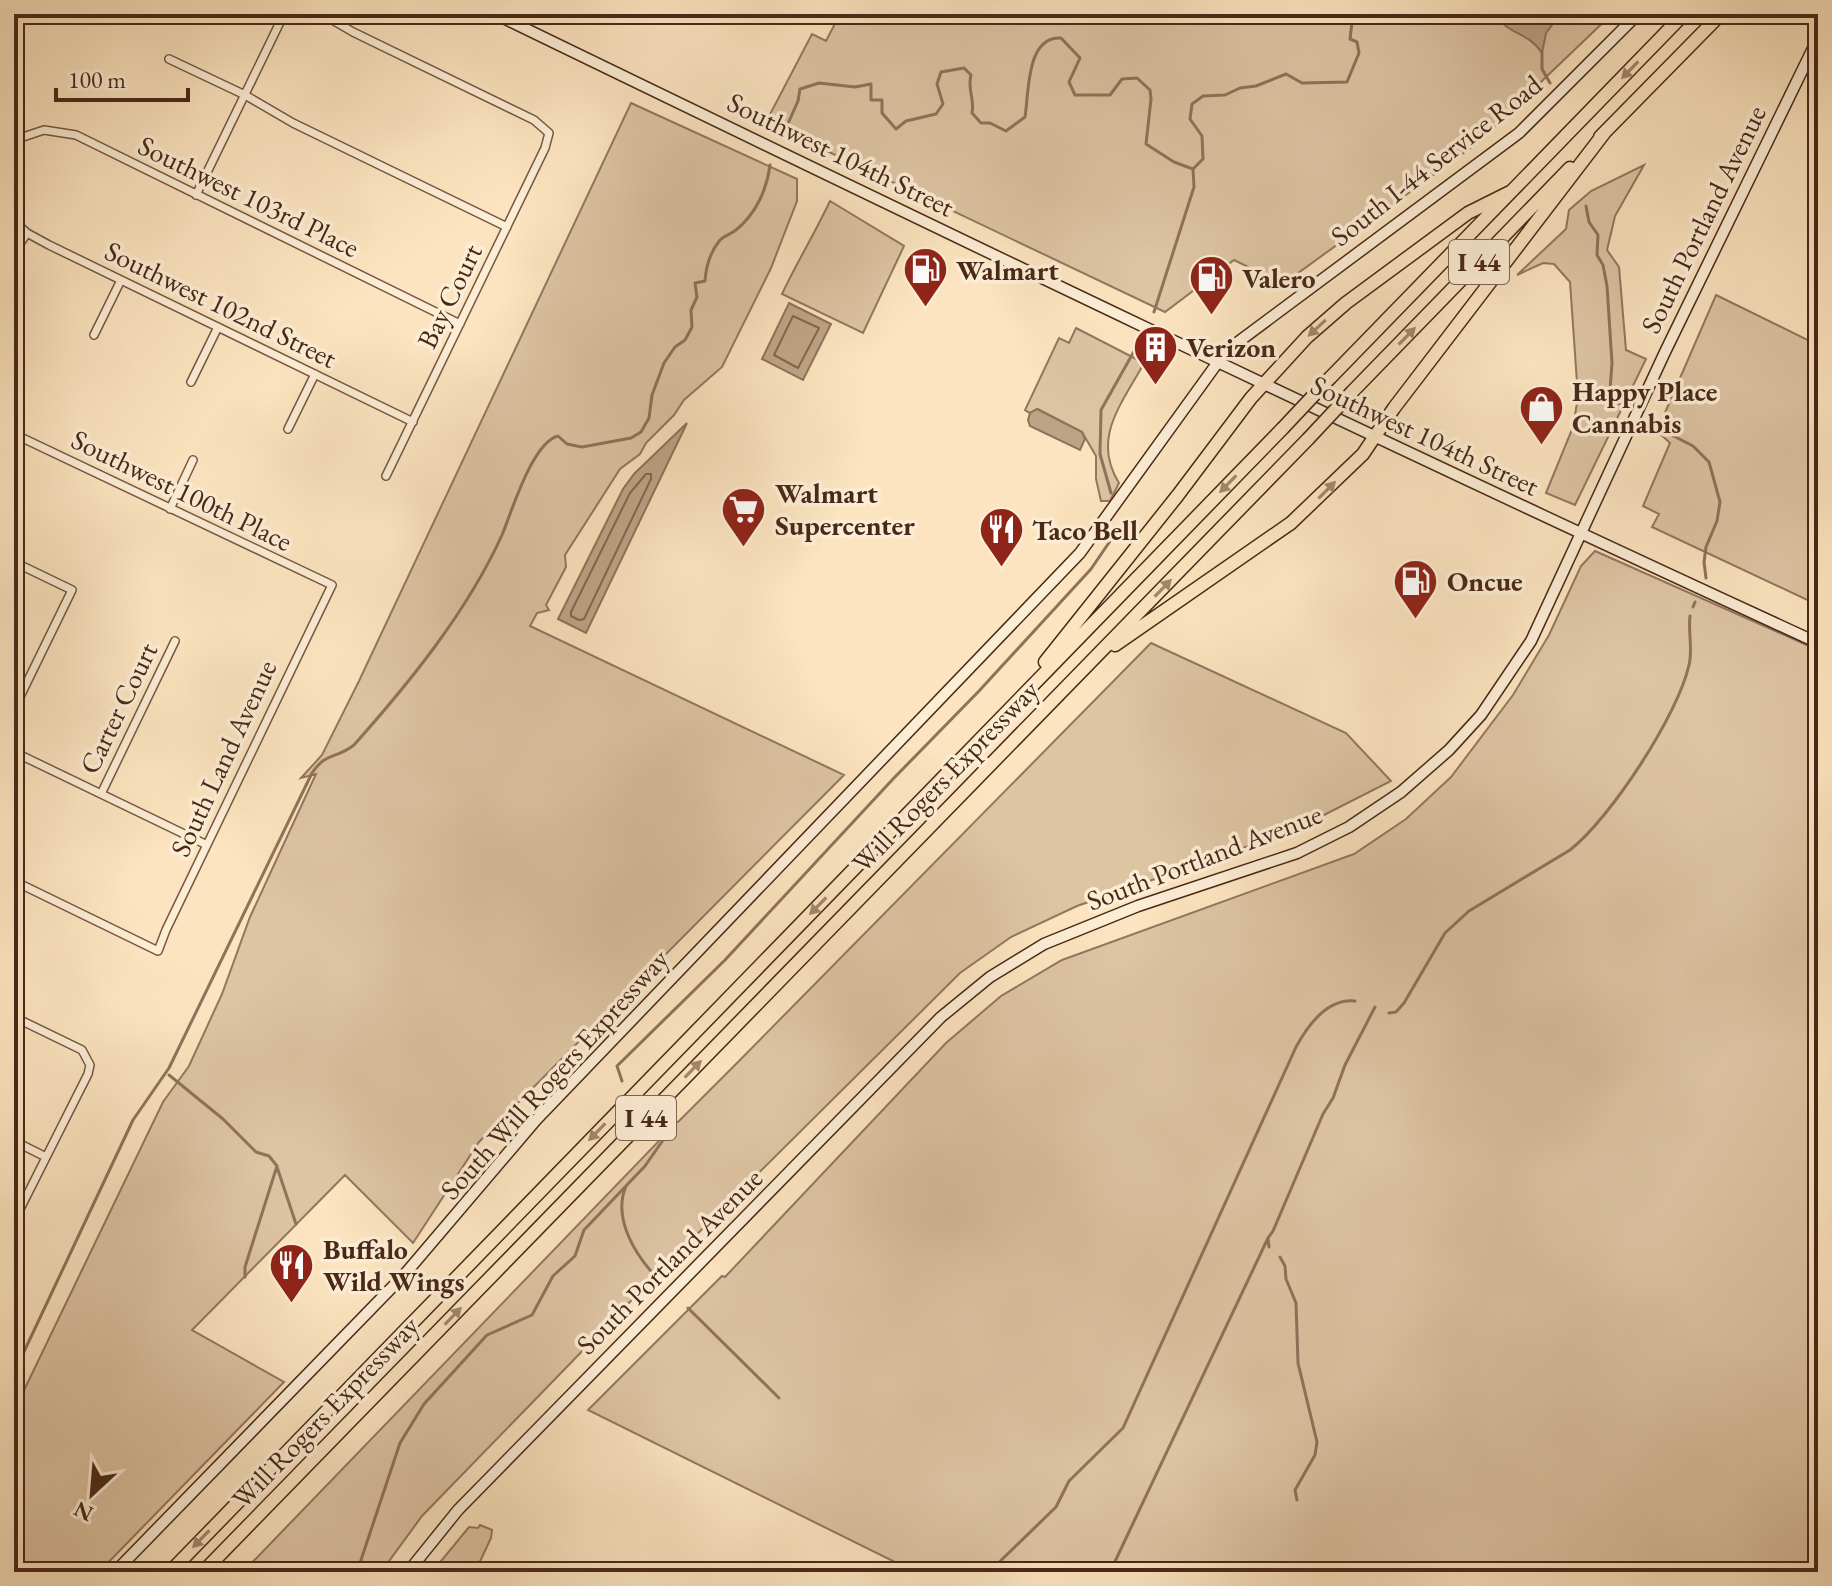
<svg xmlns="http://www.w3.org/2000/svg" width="1832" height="1586" font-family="'EB Garamond',serif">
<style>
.green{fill:#ddc4a3;stroke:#93765e;stroke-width:2}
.water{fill:#bea486;stroke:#8f725a;stroke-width:2}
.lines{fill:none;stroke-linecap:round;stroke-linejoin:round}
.shore{stroke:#84664f;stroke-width:2}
.stream{stroke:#8f725a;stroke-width:3}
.street-casing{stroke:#765742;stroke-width:10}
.secondary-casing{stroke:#492818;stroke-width:13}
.highway-casing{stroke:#492818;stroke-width:15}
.street{stroke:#fcedd5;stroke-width:7}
.secondary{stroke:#fcedd5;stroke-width:10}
.highway{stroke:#fbe4bf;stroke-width:12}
.highway-bridge-casing{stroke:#492818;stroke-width:15;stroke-linecap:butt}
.highway-bridge{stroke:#fbe4bf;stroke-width:12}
.oneway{fill:#a2866c}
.labels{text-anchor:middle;stroke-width:7;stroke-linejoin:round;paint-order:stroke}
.shield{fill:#fcedd5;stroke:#7f6351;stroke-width:2}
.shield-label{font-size:26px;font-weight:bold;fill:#492818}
.street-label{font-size:28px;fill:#492818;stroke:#fcedd5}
.poi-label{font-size:28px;font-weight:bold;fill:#492818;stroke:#fcedd5;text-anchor:start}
</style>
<rect width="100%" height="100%" fill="#fbe4bf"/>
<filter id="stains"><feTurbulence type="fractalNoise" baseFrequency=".0025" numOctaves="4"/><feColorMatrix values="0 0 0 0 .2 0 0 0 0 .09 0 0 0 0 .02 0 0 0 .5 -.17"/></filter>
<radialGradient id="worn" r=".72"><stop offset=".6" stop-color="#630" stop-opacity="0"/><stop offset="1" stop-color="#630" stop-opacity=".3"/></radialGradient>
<!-- green -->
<path class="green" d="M840,14H1612L1476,144L1283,284L1234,260L1165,312L766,122L812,34L826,41Z
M631,103L797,179V201L771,268L722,367L684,400L674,415L646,443L640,454L620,469L565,555L566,567L546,605L549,610L537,613L530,626L844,775L479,1142L413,1243L345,1175L192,1330L284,1382L99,1572H14V1411L163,1102L189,1066L222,994L250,917L316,774L301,778L322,755L359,681Z
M1644,165L1615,216L1607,250L1619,267L1626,350L1646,359L1575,505L1546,493L1573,427L1578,397L1570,282L1554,264L1543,263L1517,275L1566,229L1569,210L1591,191Z
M830,201L904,246L863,333L782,294C797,262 815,233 830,201Z
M1716,295L1818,345V605L1652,527L1659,514L1643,506L1670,443L1657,431Z
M1076,328L1144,363C1122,404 1091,438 1119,483L1110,501H1101L1096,479V456L1082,432L1038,409L1030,413L1025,410L1059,338L1069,343Z
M1595,551L1818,650V1572H915L588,1410L722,1276L725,1277L946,1043L1001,996L1062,960L1354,854L1406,819L1451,777L1513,695L1549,635L1581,566Z
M1151,643L1346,733L1391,781L1322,816L1233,852L1077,906L1011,937L960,973L658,1273L422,1516L381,1572H243L658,1142L664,1132L679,1121L738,1062Z
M480,1525L492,1530L491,1538L475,1572H432L469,1527L478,1528Z"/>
<!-- water -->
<path class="water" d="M1496,14H1559V16L1546,33L1542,53C1528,31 1508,36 1496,14Z
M789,303L831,324L803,380L762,359Z
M1037,409L1082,432L1085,439L1080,450L1030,426L1028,420L1030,413Z
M687,423L586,633L558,619L623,489L634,474Z"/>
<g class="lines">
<!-- shore -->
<path class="shore" d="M793,316L819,328L798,368L774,355Z
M646,474H651V479L584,619L579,620L571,616V612L630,493Z"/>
<!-- stream -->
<path class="stream" d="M1483,14L1490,18L1497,17
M1542,53V69L1550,83
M783,135L798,101L800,89L819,83L855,87L871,84V100H882V113L896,129L906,121L936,114L943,104L937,84L941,72L964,68L971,75C967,90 975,99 972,113L981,123H990L1006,131L1025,117C1029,93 1026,36 1061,38L1080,58L1069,82L1075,95H1110L1122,79L1137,78L1150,90L1151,99L1146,144L1174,162L1193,169
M1586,206L1589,222L1598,235L1597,255L1603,265L1607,286L1612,363L1610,390L1616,402L1623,405
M1154,312L1194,187L1193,169L1203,159L1202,136L1190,119L1192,104L1203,96L1225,95L1240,88L1256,86L1286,74L1302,83L1347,82L1359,53L1357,42L1350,39L1353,14
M1649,417L1662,430L1693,446L1709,462L1720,502L1717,521L1706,547L1704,562L1706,578
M1111,493L1100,454L1101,410L1137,346
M1693,607L1695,602
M1389,1013L1396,1012L1404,1003L1445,933L1469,911L1570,850C1610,819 1678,715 1689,665C1693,650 1688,632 1690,616
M169,1075L223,1119L256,1152L269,1156L277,1166L245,1267V1277
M622,1081L617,1066L725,960L893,779L979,691L1091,569L1119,528
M277,1167L296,1224
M626,1186C612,1219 636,1256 658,1279
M1269,1247L1268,1238L1273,1231L1323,1114L1333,1098L1345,1065L1375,1007
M1280,1257L1285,1266L1286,1279L1296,1303L1298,1363L1317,1442L1315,1455L1295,1490L1297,1500
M688,1308L779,1398
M14,1373L133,1120L169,1068L312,773C327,751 335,760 354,745C410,682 467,612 502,535C512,511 532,443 558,436L567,444L582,447L631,438L641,432L649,418L652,395L664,363L675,347L685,340L692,327L691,310L697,297L695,283L705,281C706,267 710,252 720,240C724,236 731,234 736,230C756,214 767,189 770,165
M357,1572L400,1443L424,1404L487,1335L532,1315L553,1276L575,1256L584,1230L645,1166L668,1133L666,1125
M989,1572L1056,1507L1069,1481L1123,1428L1296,1047C1308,1025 1327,998 1355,1001
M1110,1572L1268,1238"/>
<defs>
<path id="street" d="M322,14L353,32L534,120L549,133L545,148L386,476
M169,59L245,95L293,123L507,227
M14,140L44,130L76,135L460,324
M196,195L284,14
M14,221L27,233L49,245L413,422
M14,253L27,233
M94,335L121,280
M191,382L218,327
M288,429L315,374
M14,434L332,585L166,930L158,951L14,881
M170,509L193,460
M14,562L72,590L14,709
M14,752L207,845
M101,794L175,641
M14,1017L82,1050L90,1065L88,1074L14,1221
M14,1141L46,1157"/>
<path id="secondary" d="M495,14C934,227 1374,439 1818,643
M115,1572L405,1274L536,1120L1080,553L1226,351L1519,133L1638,14
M408,1572L458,1510L941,1017L990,977L1044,944L1138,906L1297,853L1349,827L1401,792L1449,750L1481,715L1531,641L1665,352L1818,38"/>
<path id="highway" d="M1600,137L1721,14
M1330,378L1684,14
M1352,392L1570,168
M1115,645L1291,523L1363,454L1394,408L1605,132
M1045,662L1178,495L1251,398L1307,337L1346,303L1468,213L1512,191
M170,1572L1283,428
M203,1572L1308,439"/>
</defs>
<!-- street casing -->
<use href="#street" class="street-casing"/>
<!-- secondary casing -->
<use href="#secondary" class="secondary-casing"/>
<!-- highway casing -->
<use href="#highway" class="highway-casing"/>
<!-- street -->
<use href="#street" class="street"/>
<!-- secondary -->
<use href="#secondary" class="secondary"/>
<!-- highway -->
<use href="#highway" class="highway"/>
<defs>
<path id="highway-bridge" d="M1283,428L1330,378
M1308,439L1352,392"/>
</defs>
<!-- highway-bridge casing -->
<use href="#highway-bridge" class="highway-bridge-casing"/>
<!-- highway-bridge -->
<use href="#highway-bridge" class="highway-bridge"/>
</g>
<!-- one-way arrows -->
<defs><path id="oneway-solid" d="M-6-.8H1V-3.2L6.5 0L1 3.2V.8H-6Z" transform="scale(2)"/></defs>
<g class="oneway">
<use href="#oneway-solid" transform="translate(1630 70) rotate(134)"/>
<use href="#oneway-solid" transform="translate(1317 328) rotate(137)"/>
<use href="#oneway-solid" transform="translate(1407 336) rotate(-46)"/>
<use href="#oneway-solid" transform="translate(1228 484) rotate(134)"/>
<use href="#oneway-solid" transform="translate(1327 490) rotate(-45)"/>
<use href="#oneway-solid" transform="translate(1163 588) rotate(-46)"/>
<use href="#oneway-solid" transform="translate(818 906) rotate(134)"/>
<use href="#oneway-solid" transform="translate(693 1069) rotate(-46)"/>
<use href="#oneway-solid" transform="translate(597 1132) rotate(134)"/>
<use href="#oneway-solid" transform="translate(453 1316) rotate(-46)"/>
<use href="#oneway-solid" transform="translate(201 1539) rotate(134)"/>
</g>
<!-- icons -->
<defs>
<symbol id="fuel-pin" viewBox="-11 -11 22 30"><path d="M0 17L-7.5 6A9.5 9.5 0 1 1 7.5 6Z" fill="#8f2418" stroke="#fcedd5"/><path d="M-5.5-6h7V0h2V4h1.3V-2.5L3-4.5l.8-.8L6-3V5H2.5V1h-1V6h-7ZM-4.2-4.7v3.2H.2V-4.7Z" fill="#fff"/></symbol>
<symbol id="building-pin" viewBox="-11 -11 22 30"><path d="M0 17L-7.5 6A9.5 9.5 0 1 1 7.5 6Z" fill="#8f2418" stroke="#fcedd5"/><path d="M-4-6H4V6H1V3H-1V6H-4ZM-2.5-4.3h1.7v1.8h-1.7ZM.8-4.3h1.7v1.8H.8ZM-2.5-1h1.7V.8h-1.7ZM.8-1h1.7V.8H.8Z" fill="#fff"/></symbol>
<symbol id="shop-pin" viewBox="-11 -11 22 30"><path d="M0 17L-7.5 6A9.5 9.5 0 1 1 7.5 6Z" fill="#8f2418" stroke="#fcedd5"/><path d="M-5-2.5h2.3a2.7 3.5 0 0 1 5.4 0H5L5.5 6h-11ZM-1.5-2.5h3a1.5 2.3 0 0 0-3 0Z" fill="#fff"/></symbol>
<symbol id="supermarket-pin" viewBox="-11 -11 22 30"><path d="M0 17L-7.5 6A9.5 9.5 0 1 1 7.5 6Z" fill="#8f2418" stroke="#fcedd5"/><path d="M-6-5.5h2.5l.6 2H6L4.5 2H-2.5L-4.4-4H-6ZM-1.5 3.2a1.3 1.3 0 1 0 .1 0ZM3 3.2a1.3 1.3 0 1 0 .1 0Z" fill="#fff"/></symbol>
<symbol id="restaurant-pin" viewBox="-11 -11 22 30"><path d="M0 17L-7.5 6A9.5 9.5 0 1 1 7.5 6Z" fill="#8f2418" stroke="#fcedd5"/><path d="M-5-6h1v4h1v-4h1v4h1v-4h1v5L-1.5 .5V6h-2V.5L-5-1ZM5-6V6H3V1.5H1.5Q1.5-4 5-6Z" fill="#fff"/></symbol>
</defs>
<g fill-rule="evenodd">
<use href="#fuel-pin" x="900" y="244" width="51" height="69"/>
<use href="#fuel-pin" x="1186" y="252" width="51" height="69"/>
<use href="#building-pin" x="1130" y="322" width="51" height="69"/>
<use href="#shop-pin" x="1516" y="382" width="51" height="69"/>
<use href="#supermarket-pin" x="718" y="484" width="51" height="69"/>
<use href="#restaurant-pin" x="976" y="504" width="51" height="69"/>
<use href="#fuel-pin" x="1390" y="556" width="51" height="69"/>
<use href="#restaurant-pin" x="266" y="1240" width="51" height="69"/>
</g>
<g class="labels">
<!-- shield labels -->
<g class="shield">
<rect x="1449" y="240" width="60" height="44" rx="6"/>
<rect x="616" y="1096" width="60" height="44" rx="6"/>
</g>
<g class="shield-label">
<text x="1479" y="271">I 44</text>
<text x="646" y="1127">I 44</text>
</g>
<!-- street labels -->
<g class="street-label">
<text transform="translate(841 154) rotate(26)" y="10">Southwest 104th Street</text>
<text transform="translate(1436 160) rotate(-38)" y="10">South I-44 Service Road</text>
<text transform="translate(249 196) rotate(26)" y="10">Southwest 103rd Place</text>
<text transform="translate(1703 219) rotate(-64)" y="10">South Portland Avenue</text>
<text transform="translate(449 296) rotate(-64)" y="10">Bay Court</text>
<text transform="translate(221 304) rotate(26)" y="10">Southwest 102nd Street</text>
<text transform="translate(1425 435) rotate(25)" y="10">Southwest 104th Street</text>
<text transform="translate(182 490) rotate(26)" y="10">Southwest 100th Place</text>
<text transform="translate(118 708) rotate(-64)" y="10">Carter Court</text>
<text transform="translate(223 758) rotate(-65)" y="10">South Land Avenue</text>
<text transform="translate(945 776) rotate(-46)" y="10">Will Rogers Expressway</text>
<text transform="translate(1204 857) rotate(-21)" y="10">South Portland Avenue</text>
<text transform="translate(554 1074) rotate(-48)" y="10">South Will Rogers Expressway</text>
<text transform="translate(669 1261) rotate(-45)" y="10">South Portland Avenue</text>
<text transform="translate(325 1412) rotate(-46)" y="10">Will Rogers Expressway</text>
</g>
<!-- poi labels -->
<g class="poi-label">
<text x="956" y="280">Walmart</text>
<text x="1242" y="288">Valero</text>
<text x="1186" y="357">Verizon</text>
<text x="1572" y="401">Happy Place<tspan x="1572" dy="32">Cannabis</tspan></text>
<text x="775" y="503">Walmart<tspan x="775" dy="32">Supercenter</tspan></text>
<text x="1032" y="540">Taco Bell</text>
<text x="1447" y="591">Oncue</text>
<text x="323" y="1259">Buffalo<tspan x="323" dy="32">Wild Wings</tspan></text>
</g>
</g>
<!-- margin -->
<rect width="1832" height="1586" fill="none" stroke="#fbe4bf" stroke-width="48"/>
<rect x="16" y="16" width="1800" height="1554" fill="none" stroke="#492818" stroke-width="4"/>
<rect x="24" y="24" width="1784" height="1538" fill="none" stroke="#492818" stroke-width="2"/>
<!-- north arrow -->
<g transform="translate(92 1494) rotate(206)" stroke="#fcedd5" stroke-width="6" paint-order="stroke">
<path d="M0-6L14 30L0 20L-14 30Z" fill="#492818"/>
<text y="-12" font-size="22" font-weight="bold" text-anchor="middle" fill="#492818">N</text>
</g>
<!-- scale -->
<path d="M56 88v12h132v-12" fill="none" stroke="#492818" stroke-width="4"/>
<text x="68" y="88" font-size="24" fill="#492818" stroke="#fcedd5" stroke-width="6" paint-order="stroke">100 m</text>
<rect width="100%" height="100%" filter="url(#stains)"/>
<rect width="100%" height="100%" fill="url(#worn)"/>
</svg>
